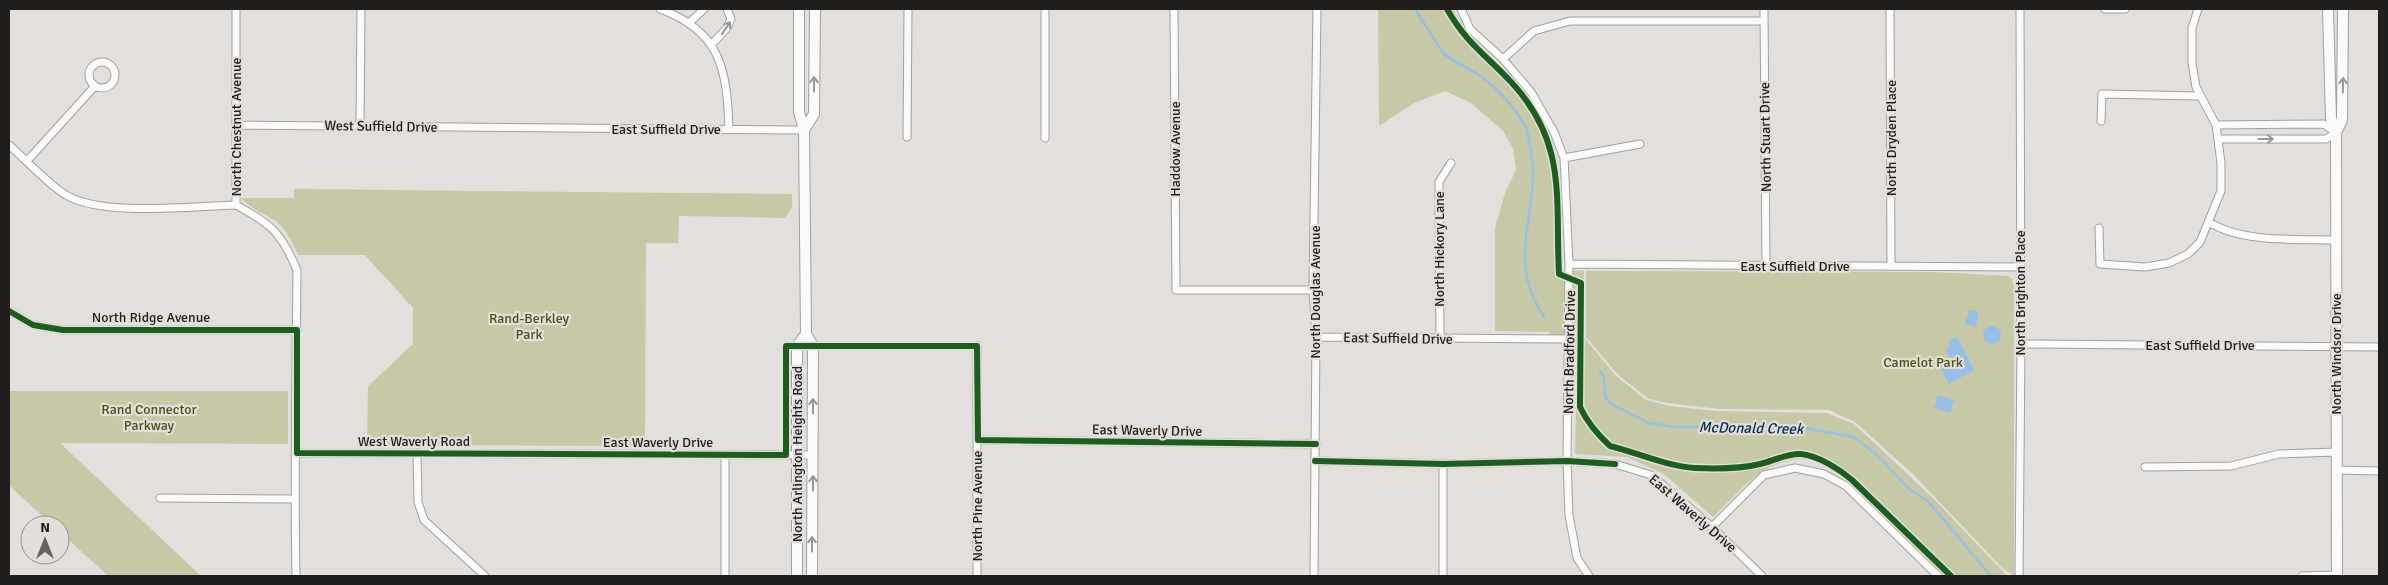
<svg xmlns="http://www.w3.org/2000/svg" width="2388" height="585" font-family="Signika,sans-serif">
<style>
.green{fill:#c7c8a5}
.water{fill:#96c0e7}
.lines{fill:none;stroke-linecap:round;stroke-linejoin:round}
.stream{stroke:#96c0e7;stroke-width:2.5}
.street-casing{stroke:#a2a09f;stroke-width:9}
.secondary-casing{stroke:#a2a09f;stroke-width:12}
.street{stroke:#fbfafa;stroke-width:7}
.secondary{stroke:#fbfafa;stroke-width:10}
.cycleway-casing{stroke:#e4dedb;stroke-width:9}
.cycleway{stroke:#1b5e20;stroke-width:6}
.oneway{stroke:#989797}
.labels{text-anchor:middle;stroke-width:4.5;stroke-linejoin:round;paint-order:stroke}
.street-label{font-size:14px;fill:#201e1d;stroke:#e4dedb}
.park-label{font-size:14px;fill:#4f5216;stroke:#e4dedb}
.water-label{font-size:15px;font-style:italic;fill:#002f53;stroke:#e4dedb}
</style>
<rect width="100%" height="100%" fill="#e2dfdd"/>
<!-- green -->
<path class="green" d="M1378,9H1453L1471,37L1488,57L1508,75L1537,112L1556,155L1560,195L1562,270L1584,271V337L1615,375L1646,400L1670,406L1715,411L1827,413L1854,424L1936,501L2007,576H1946C1916,548 1848,469 1811,460C1797,457 1776,463 1763,471C1748,480 1727,504 1713,517L1664,474L1627,457L1575,454L1577,360L1549,332L1495,331V228L1505,193L1516,170L1513,148L1503,131L1471,103L1445,91L1414,103L1379,126Z
M294,189L792,194V207L785,218L679,216L678,243H646L645,446L367,445L368,386L413,344V308L365,255H298C293,244 287,230 277,222C265,213 251,210 241,198H294Z
M1586,271L1934,272L2009,276L2012,279L2014,287V576L2002,568L1913,474L1855,422L1829,410L1719,409L1668,403L1649,399L1618,375L1586,337Z
M9,391H288V444L60,443L201,576H108L60,532V525H52L9,485Z"/>
<!-- water -->
<path class="water" d="M1975,310L1978,314L1976,327L1965,324L1969,311Z
M1983 335a9 9 0 1 1 18 0a9 9 0 1 1-18 0Z
M1957,337L1974,370L1949,384L1941,369L1953,363L1946,350L1949,347V340Z
M1938,395L1954,400L1950,413L1934,408Z"/>
<g class="lines">
<!-- stream -->
<path class="stream" d="M1415,9L1443,53C1454,63 1469,68 1482,77C1498,89 1514,108 1525,125C1528,131 1529,140 1530,147C1544,208 1502,255 1544,317
M1600,371L1604,377L1605,397L1611,404L1649,423L1674,427H1800L1854,437L1877,455L1910,490L1928,501L1991,576"/>
<defs>
<path id="street" d="M236,9V205C271,224 281,232 297,270C296,372 294,474 296,576
M660,9C721,31 727,70 729,129
M1174,9L1176,290H1313
M1461,9L1470,29L1503,59L1531,92L1554,132L1564,158L1569,264L1567,461L1569,515L1577,558L1589,576
M1764,9L1766,265
M1890,9L1891,266
M2105,9H2125
M689,23L704,9
M712,44L727,28L731,19L727,9
M1503,59L1534,31L1570,21H1763
M89 75a13 13 0 1 1 26 0a13 13 0 1 1-26 0Z
M2101,121L2102,94L2200,96
M236,125L804,130
M360,125L361,9
M2216,125L2324,124L2336,133L2326,139H2218
M907,137L908,9
M1045,138V9
M9,145C24,158 50,186 66,195C103,217 191,206 236,205
M1564,158L1640,144
M27,161L95,86
M2209,222C2241,243 2298,239 2336,240
M2099,228L2100,264L2145,267L2169,263L2188,254L2200,242L2221,191V163L2216,125L2196,87L2192,63V28L2198,9
M1569,264L2020,267
M9,311L33,325L63,330H297
M1316,337L1570,339
M1440,338L1439,182L1451,163
M2021,344L2379,347
M978,440L1316,444
M297,453L813,455
M417,453L418,502L424,520L485,576
M1315,461L1443,464L1567,461L1615,464L1651,475L1712,527L1762,576
M1443,464V576
M2145,467L2231,466L2279,454L2336,452
M2336,470L2379,471
M160,498L295,499
M1712,527L1764,475L1795,468L1824,474L1846,486L1938,576
M725,576V455
M977,576V346
M1314,576L1316,337L1313,290L1317,9
M2019,576L2021,344L2020,9
M2302,576L2337,575"/>
<path id="secondary" d="M799,9V112L804,130L806,334L813,346L812,576
M2328,9L2331,118L2336,133L2337,576
M804,130L814,114L815,9
M2336,133L2342,120L2343,9
M797,576V346L806,334"/>
</defs>
<!-- street casing -->
<use href="#street" class="street-casing"/>
<!-- secondary casing -->
<use href="#secondary" class="secondary-casing"/>
<!-- street -->
<use href="#street" class="street"/>
<!-- secondary -->
<use href="#secondary" class="secondary"/>
<defs>
<path id="cycleway" d="M1447,9C1466,43 1487,56 1512,83C1568,144 1555,200 1559,274L1581,283L1580,407C1587,422 1598,435 1610,446C1638,453 1666,466 1695,468C1716,469 1740,469 1760,464C1774,461 1787,453 1801,454C1819,456 1839,469 1852,480L1951,576
M9,311L33,325L63,330H297V453L786,455V346H977L978,440L1316,444
M1315,461L1443,464L1567,461L1615,464"/>
</defs>
<!-- cycleway casing -->
<use href="#cycleway" class="cycleway-casing"/>
<!-- cycleway -->
<use href="#cycleway" class="cycleway"/>
</g>
<!-- one-way arrows -->
<defs><path id="oneway-shaft" d="M-6 0H5M1.5-3L5.5 0L1.5 3" fill="none" stroke-width="1.6" stroke-linecap="round" stroke-linejoin="round" transform="scale(1.25)"/></defs>
<g class="oneway">
<use href="#oneway-shaft" transform="translate(726 28) rotate(-56)"/>
<use href="#oneway-shaft" transform="translate(814 84) rotate(-90)"/>
<use href="#oneway-shaft" transform="translate(2343 85) rotate(-89)"/>
<use href="#oneway-shaft" transform="translate(2266 139)"/>
<use href="#oneway-shaft" transform="translate(813 406) rotate(-90)"/>
<use href="#oneway-shaft" transform="translate(813 483) rotate(-90)"/>
<use href="#oneway-shaft" transform="translate(812 544) rotate(-90)"/>
</g>
<g class="labels">
<!-- street labels -->
<g class="street-label">
<text transform="translate(381 126) rotate(1)" y="5">West Suffield Drive</text>
<text transform="translate(236 127) rotate(-90)" y="5">North Chestnut Avenue</text>
<text x="666" y="134">East Suffield Drive</text>
<text transform="translate(1765 137) rotate(-91)" y="5">North Stuart Drive</text>
<text transform="translate(1891 138) rotate(-90)" y="5">North Dryden Place</text>
<text transform="translate(1175 149) rotate(-90)" y="5">Haddow Avenue</text>
<text transform="translate(1439 249) rotate(-90)" y="5">North Hickory Lane</text>
<text x="1795" y="271">East Suffield Drive</text>
<text transform="translate(1315 292) rotate(-90)" y="5">North Douglas Avenue</text>
<text transform="translate(2020 293) rotate(-90)" y="5">North Brighton Place</text>
<text x="151" y="322">North Ridge Avenue</text>
<text transform="translate(1398 338) rotate(1)" y="5">East Suffield Drive</text>
<text x="2200" y="350">East Suffield Drive</text>
<text transform="translate(1569 352) rotate(-89)" y="5">North Bradford Drive</text>
<text transform="translate(2336 354) rotate(-90)" y="5">North Windsor Drive</text>
<text transform="translate(1147 430) rotate(1)" y="5">East Waverly Drive</text>
<text x="414" y="446">West Waverly Road</text>
<text x="658" y="447">East Waverly Drive</text>
<text transform="translate(797 454) rotate(-90)" y="5">North Arlington Heights Road</text>
<text transform="translate(977 506) rotate(-90)" y="5">North Pine Avenue</text>
<text transform="translate(1693 513) rotate(41)" y="5">East Waverly Drive</text>
</g>
<!-- park labels -->
<g class="park-label">
<text x="529" y="323">Rand-Berkley<tspan x="529" dy="16">Park</tspan></text>
<text x="1923" y="367">Camelot Park</text>
<text x="149" y="414">Rand Connector<tspan x="149" dy="16">Parkway</tspan></text>
</g>
<!-- water labels -->
<g class="water-label">
<text transform="translate(1751 428) rotate(1)" y="5">McDonald Creek</text>
</g>
</g>
<!-- border -->
<rect width="2388" height="585" fill="none" stroke="#201e1d" stroke-width="20"/>
<!-- north arrow -->
<g transform="translate(45 540)"><circle r="24" fill="#e4dedb" stroke="#96918f"/>
<path d="M0-4L9 19L0 12L-9 19Z" fill="#646260"/>
<text y="-8" font-size="14" font-weight="bold" text-anchor="middle" fill="#201e1d">N</text>
</g>
</svg>
